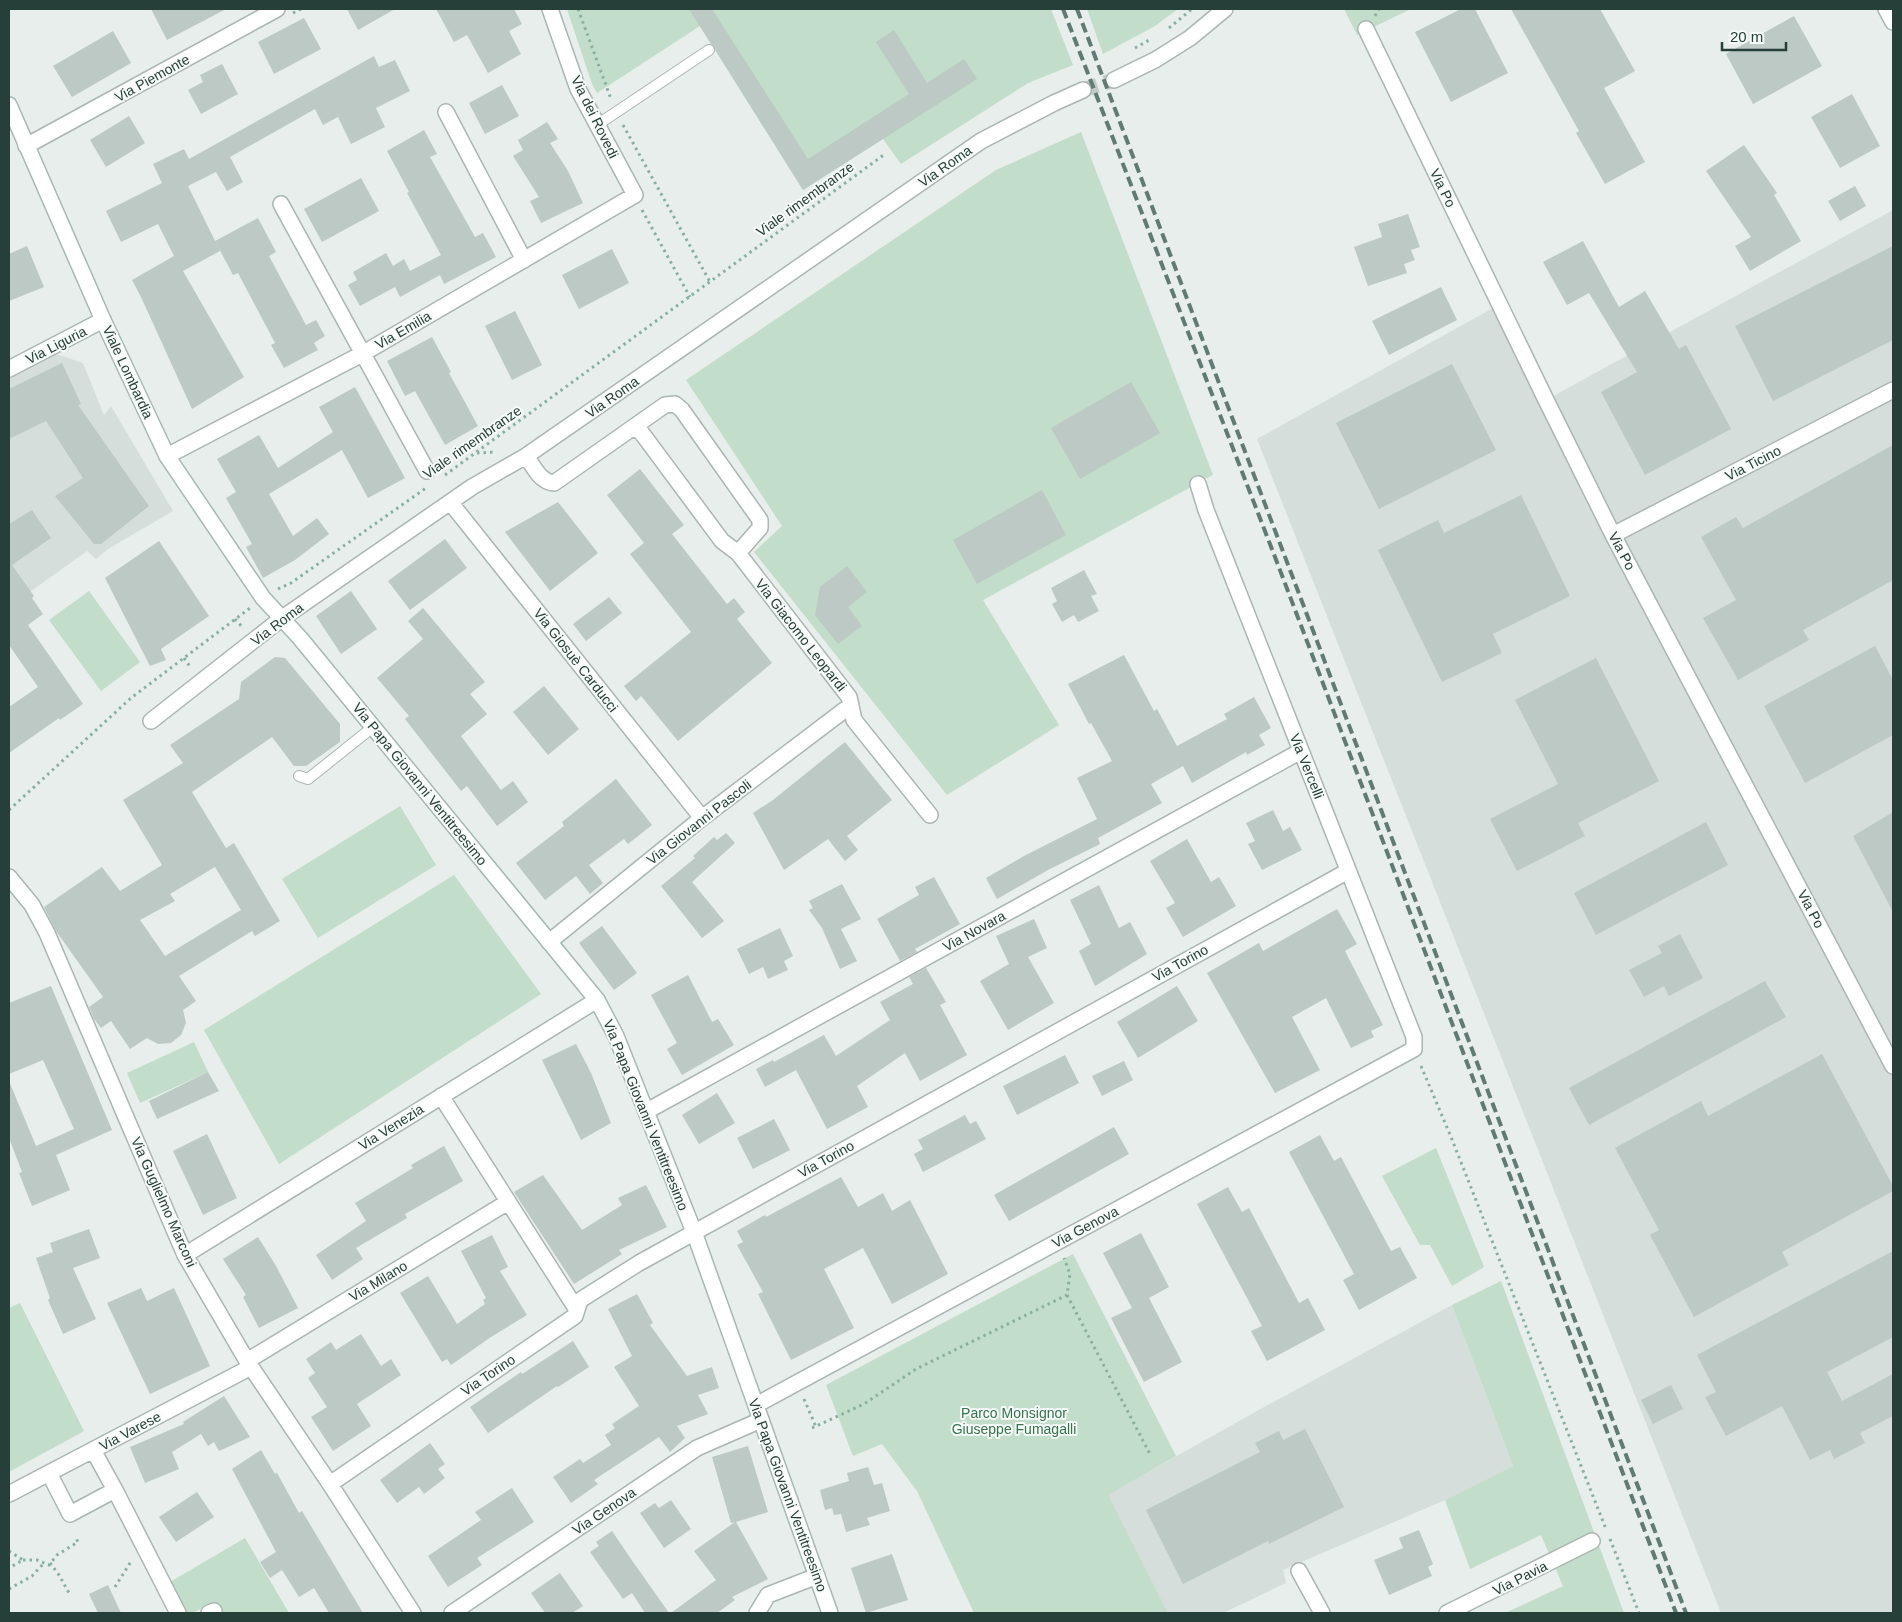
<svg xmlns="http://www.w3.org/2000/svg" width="1902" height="1622" font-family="Helvetica,sans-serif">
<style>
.built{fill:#d5deda}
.green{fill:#c2ddc9}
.building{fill:#bcc9c4;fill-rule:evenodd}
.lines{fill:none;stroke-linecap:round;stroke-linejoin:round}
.street-tunnel{stroke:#c1cbc7;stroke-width:15;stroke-dasharray:15 8;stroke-linecap:butt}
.lane-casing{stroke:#aab6b2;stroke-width:12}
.street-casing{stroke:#aab6b2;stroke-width:18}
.secondary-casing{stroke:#a6b9b2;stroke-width:18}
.path{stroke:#8aafa3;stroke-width:3;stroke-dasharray:2.5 4;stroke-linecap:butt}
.lane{stroke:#fff;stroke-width:10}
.street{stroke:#fff;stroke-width:15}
.secondary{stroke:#fff;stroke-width:15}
.rail{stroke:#627a74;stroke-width:4;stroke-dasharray:10 5;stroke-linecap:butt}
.labels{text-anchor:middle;stroke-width:4;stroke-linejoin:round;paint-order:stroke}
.street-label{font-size:14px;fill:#273f39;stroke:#f7fbf9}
.park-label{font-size:14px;fill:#34734c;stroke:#f7fbf9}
</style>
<rect width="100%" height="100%" fill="#e7eeeb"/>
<!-- built -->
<path class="built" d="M1893,210V1613H1721L1257,439L1493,308L1546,400Z
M56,354L83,363L104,415L111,406L173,511L108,549L96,559L87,551L9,607V379Z
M1452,1305L1513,1466L1445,1500L1283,1570L1286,1583L1223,1613H1168L1107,1495L1257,1411Z"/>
<!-- green -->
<path class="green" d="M567,9H1051L1073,65L1028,83L901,164L883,139L803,190L700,26L597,93L592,84Z
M1087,9H1178L1155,26L1103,54Z
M1344,9H1411L1357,35Z
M1081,132L1213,475L983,600L1059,725L947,795L754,552L782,526L686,380L996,170Z
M89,591L140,662L101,691L49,620Z
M400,806L436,865L318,938L282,879Z
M454,875L541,994L279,1164L204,1030Z
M194,1042L208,1072L140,1103L127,1073Z
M1436,1148L1484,1267L1452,1286L1430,1245H1420L1382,1176Z
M1073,1254L1176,1456L1108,1495L1168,1613H974L917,1491L882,1444L853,1456L826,1385Z
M1501,1281L1624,1613H1505L1563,1586L1541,1535L1470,1569L1445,1500L1513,1466L1452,1305Z
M20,1303L84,1431L9,1472V1308Z
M245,1538L289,1613H221L222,1612L215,1602L192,1613H186L170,1582Z"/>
<!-- building -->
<path class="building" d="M151,9H226L167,40Z
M347,9H395L358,30Z
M436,9H514L522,24L509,31L521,54L488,73L467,35L454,42Z
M689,9H712L808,159L909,94L876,42L894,30L927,83L964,59L977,79L803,190L716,51L715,47L711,44Z
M1461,9H1475L1508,73L1451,102L1415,32Z
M1511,9H1600L1635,71L1604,88L1645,162L1605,184L1576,133L1579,131Z
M1794,16L1822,66L1753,104L1726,54Z
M304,18L321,49L274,74L258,42Z
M113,31L131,63L72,97L53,66Z
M374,56L379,67L395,60L410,91L376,108L385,127L351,144L338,117L323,125L315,109L230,157L243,182L227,191L216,172L188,186L220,251L183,271L244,377L192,409L141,297L132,280L174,256L158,224L121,242L106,211L162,183L153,164L184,149L189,159Z
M222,64L238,94L201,114L188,90L203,82L200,75Z
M502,85L519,116L485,134L469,103Z
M1852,94L1880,146L1840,168L1811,117Z
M129,116L145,143L106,167L90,140Z
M547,122L558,139L550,143L568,171L583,203L541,223L530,201L539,197L513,156L523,150L518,140Z
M424,130L437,154L430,157L475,237L483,233L496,257L444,284L440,275L400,297L395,287L360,306L348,285L357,280L353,272L386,253L393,266L404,259L410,271L441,255L407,193L409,192L387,151Z
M1744,145L1777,193L1774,195L1801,241L1750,271L1735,246L1751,237L1706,171Z
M361,178L379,211L322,242L304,209Z
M1855,186L1866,206L1840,221L1828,201Z
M1408,214L1420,247L1411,250L1415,260L1404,264L1407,273L1368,286L1354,247L1382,237L1378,224Z
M258,218L276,252L269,256L306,325L316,320L325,336L314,343L318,350L284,368L271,345L275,343L238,273L233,275L215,241Z
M1583,241L1619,307L1645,291L1679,349L1686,345L1731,429L1645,475L1601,392L1637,372L1589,293L1567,305L1543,262Z
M27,246L44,287L9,301V254Z
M1893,246V340L1773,401L1735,326Z
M612,249L629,283L579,309L562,275Z
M1441,287L1457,320L1389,355L1372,321Z
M515,311L542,365L512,380L485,326Z
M432,337L451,372L449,373L478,426L445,445L415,391L405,396L387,361Z
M62,363L81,404L78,405L149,506L101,544H94L55,496L83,478L46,421L9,439V389Z
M1452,364L1496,450L1379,509L1336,423Z
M1131,382L1160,433L1080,479L1051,428Z
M355,387L405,478L368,498L342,450L269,494L293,536L317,518L329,534L295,560L263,578L246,547L252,544L226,498L236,492L217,459L259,435L278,468L333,432L319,407Z
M1893,445V580L1803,630L1809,640L1738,680L1703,618L1736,600L1701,537L1736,517L1743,528Z
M640,469L684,525L672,534L727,604L734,598L745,612L737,619L772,663L678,741L641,696L636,701L624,686L691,632L630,554L644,543L607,495Z
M1042,490L1066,535L977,584L953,540Z
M1521,495L1570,596L1493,634L1502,653L1442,682L1378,550L1438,520L1444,533Z
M558,502L598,553L550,591L505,532Z
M32,510L51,538L12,565L34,596L32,598L43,614L28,625L83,704L60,720L59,718L9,753V707L38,687L9,645V524Z
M445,539L467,568L410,610L388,581Z
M159,541L209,616L161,649L166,660L150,666L105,578Z
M847,566L867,592L848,607L862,626L838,644L815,615L820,587Z
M1084,570L1097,594L1091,596L1099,611L1078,622L1074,615L1062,622L1052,604L1057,601L1051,588Z
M351,591L377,629L341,654L316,616Z
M609,597L622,613L586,641L573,624Z
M423,608L485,682L470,694L487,714L461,736L501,790L513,781L528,802L497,826L467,786L461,791L405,719L409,716L377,678L423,639L408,621Z
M1875,646L1893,680V735L1805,783L1764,706Z
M1124,655L1154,711L1157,709L1177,746L1227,719L1224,714L1254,697L1271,728L1259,735L1265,745L1247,755L1246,752L1192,783L1183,766L1151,784L1162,803L1098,838L1100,844L1048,870L997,899L986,878L1024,856L1097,819L1077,778L1112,761L1091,723L1089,724L1068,684Z
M275,657L285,658L340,724V742L306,766H294L272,737L192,792L226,848L234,843L280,921L255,936L252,931L179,976L196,1001L183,1010L186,1023L181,1035L171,1043L158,1044L147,1038L130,1049L111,1021L101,1028L94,1019L89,1007L103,997L56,931L44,907L102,867L120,891L162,865L123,800L183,763L170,745L239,699L241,682ZM215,867L241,910L165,956L140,920L175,901L170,894Z
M1596,658L1659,781L1578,823L1585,836L1517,871L1490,819L1558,784L1515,700Z
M544,686L579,729L548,755L513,712Z
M845,742L892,800L847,836L858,850L845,861L828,839L784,870L753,813L773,800Z
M616,779L652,825L628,844L624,839L589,865L603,883L590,894L576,876L545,900L516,863L564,826L562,822Z
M1273,810L1283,831L1290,827L1302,850L1262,870L1248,844L1255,841L1246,823Z
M1893,812V912L1853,836Z
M1706,822L1728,865L1596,935L1574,893Z
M726,833L735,843L692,882L724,921L702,938L661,886L695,858L693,856L714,837L717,840Z
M1187,839L1211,882L1219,877L1236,906L1183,937L1166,908L1175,903L1150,861Z
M934,877L960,924L915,949L917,952L900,961L877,919L919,895L915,887Z
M842,884L861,919L841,929L857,961L840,969L822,928L809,910L813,908L809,901Z
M1099,885L1119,928L1130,922L1147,954L1095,986L1079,951L1091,944L1070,900Z
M1337,909L1357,944L1345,951L1383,1025L1371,1031L1374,1037L1351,1048L1326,998L1292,1017L1320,1070L1275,1093L1207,973L1259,943L1263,951Z
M1034,919L1047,948L1028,957L1054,1003L1008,1030L980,981L1009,964L996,936Z
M602,926L637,973L614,990L579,943Z
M780,928L793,956L784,961L788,970L768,979L763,967L749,974L737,949Z
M1680,934L1703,978L1669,996L1664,986L1644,997L1629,970L1662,953L1658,946Z
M926,968L946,1002L940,1005L967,1055L920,1081L905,1053L857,1086L868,1107L827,1129L796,1070L765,1087L756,1069L773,1060L774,1062L824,1035L836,1056L890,1020L880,1002L913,984L909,977Z
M688,975L712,1022L718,1019L734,1045L682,1075L667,1049L677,1043L651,995Z
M1765,981L1786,1017L1589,1125L1569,1088Z
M51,986L112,1130L56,1155L70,1190L32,1206L19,1173L22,1172L9,1138V1081L36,1146L74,1129L43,1060L9,1074V1003Z
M1177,986L1198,1021L1138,1058L1117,1022Z
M576,1044L591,1073L611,1123L581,1140L542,1060Z
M1822,1054L1893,1186V1191L1782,1252L1789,1265L1694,1317L1650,1235L1659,1230L1615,1148L1701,1101L1708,1116Z
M1065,1055L1079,1083L1017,1115L1003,1086Z
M1124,1061L1133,1080L1102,1096L1092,1076Z
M208,1072L219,1091L157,1119L149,1101Z
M717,1093L735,1123L699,1144L682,1115Z
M965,1115L970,1124L976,1121L986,1139L923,1172L914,1154L923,1149L918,1140Z
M774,1119L790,1150L753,1169L737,1138Z
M1114,1127L1129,1154L1009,1221L994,1195Z
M207,1134L237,1198L203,1215L173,1151Z
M1320,1135L1334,1161L1341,1157L1391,1251L1400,1247L1417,1278L1359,1310L1343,1280L1354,1274L1289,1152Z
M444,1146L463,1181L405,1214L407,1218L356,1248L363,1259L332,1280L316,1255L366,1221L355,1203L413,1168L411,1165Z
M543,1175L582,1230L622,1205L618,1198L646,1185L667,1227L619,1250L622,1254L574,1284L514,1192Z
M841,1177L858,1207L883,1193L892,1211L910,1200L948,1274L892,1304L863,1248L824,1269L854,1328L791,1360L758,1294L763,1292L737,1245L743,1242L737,1231L765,1215L766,1217Z
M1228,1187L1242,1212L1249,1208L1299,1303L1308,1298L1325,1330L1267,1361L1251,1331L1262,1326L1197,1204Z
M89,1229L100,1258L73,1268L96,1319L63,1334L48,1300L50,1298L36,1258L53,1252L50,1243Z
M1141,1233L1169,1287L1149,1298L1182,1362L1144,1382L1111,1318L1132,1308L1103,1253Z
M492,1235L508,1267L500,1271L527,1315L491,1337L451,1365L447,1359L442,1362L400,1293L428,1276L457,1324L485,1304L483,1300L486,1298L461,1251Z
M258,1237L276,1266L298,1308L259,1328L243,1297L246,1295L223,1259Z
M1893,1251V1337L1827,1372L1842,1401L1893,1374V1416L1860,1433L1865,1443L1834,1459L1830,1450L1810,1460L1782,1406L1726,1436L1705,1397L1716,1392L1697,1355Z
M141,1288L147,1301L174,1288L210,1366L150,1394L107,1303Z
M637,1294L653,1323L650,1325L687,1376L712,1367L719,1388L698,1395L708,1414L677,1426L685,1438L670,1452L659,1437L594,1480L598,1484L571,1503L553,1477L580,1459L583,1463L611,1445L605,1435L615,1428L612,1424L639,1406L614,1367L632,1356L608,1309Z
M361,1334L381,1366L391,1359L401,1375L357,1404L371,1426L333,1451L311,1417L327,1407L308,1378L315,1373L306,1359L331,1342L336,1350Z
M573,1341L589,1367L558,1387L557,1386L488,1433L470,1407L521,1372L522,1374Z
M1671,1385L1683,1409L1653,1424L1641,1400Z
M224,1396L250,1437L219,1451L214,1442L208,1446L201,1434L172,1452L179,1469L145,1483L130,1447L184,1424L183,1422Z
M1305,1429L1344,1507L1269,1544L1268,1541L1183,1584L1146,1510L1260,1452L1255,1443L1279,1431L1283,1440Z
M430,1443L445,1464L438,1469L445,1478L424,1494L419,1487L397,1503L380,1480Z
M748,1446L768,1512L736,1522L768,1579L732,1597L735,1600L717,1613H671L716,1580L694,1551L735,1522L731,1523L712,1457Z
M261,1450L275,1474L277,1473L299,1513L302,1511L363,1613H329L314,1588L299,1597L282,1570L270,1578L260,1562L276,1552L232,1469Z
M868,1467L874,1485L882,1483L890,1511L867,1518L870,1525L846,1532L841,1514L834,1515L832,1508L825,1510L820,1490L849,1481L847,1473Z
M512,1488L534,1522L477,1558L482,1565L448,1587L428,1556L481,1520L475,1512Z
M197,1492L214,1517L176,1542L159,1517Z
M671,1500L691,1529L664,1548L640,1513L655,1503L659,1508Z
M1419,1530L1433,1564L1428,1567L1432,1576L1389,1595L1374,1560L1403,1548L1399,1538Z
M612,1531L631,1559L669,1613H645L632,1593L623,1599L590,1552L599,1546L596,1542Z
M892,1554L908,1600L866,1613L851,1568Z
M560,1573L583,1606L572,1613H545L531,1593Z
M108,1585L121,1613H98L89,1594Z"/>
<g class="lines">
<!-- street-tunnel -->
<path class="street-tunnel" d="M1083,90L1114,80"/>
<defs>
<path id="lane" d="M597,125L709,50
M299,776L308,779L373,727"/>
<path id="street" d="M1886,9L1893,22
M1366,29L1546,400L1613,535L1893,1066
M1114,80L1155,60L1190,38L1225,9
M446,112L524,260
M26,146L277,9
M281,204L427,471
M9,369L103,320
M167,456L362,354L635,195L578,89L550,9
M526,456C534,467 540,482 554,483L665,405L675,404L682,410L760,520V528L738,553L722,541L641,432L633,428
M450,502L702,818
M1613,535L1893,390
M738,553L849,697L854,720L930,815
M151,721L281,619L472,487L526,456L981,141L1054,103L1083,90
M9,877L32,905L47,933L185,1255L247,1361L330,1484L413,1613
M549,942L702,818L851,705
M441,1096L577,1310
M647,1111L1301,751
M185,1255L597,1000
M247,1361L508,1202
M756,1405L1414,1049V1037L1206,510L1198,484
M93,1450L115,1490
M49,1473L70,1514L115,1490L178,1613
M330,1484L575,1316L579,1303L582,1299L639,1263L1348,871
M9,1494L251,1367
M1299,1571L1322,1613
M209,1613L214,1611
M452,1613L697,1448L761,1420
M757,1613L768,1595L817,1576
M1447,1613L1592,1541"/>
<path id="secondary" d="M9,105L103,320L167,456L263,598L300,638L597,1000L616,1036L694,1232L830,1613"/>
</defs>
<!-- lane casing -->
<use href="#lane" class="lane-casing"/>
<!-- street casing -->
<use href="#street" class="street-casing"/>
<!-- secondary casing -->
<use href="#secondary" class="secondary-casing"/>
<!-- path -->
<path class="path" d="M578,9L611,99
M293,13L301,9
M1375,16L1379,9
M1169,28L1192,9
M1135,48L1151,39
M623,125L710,282
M642,210L690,297
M477,453L496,452
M445,475L885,154
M278,589L291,583L426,488
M235,619L243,628
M184,658L191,668
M9,810L131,698L250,608
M1421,1066L1451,1137L1606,1529
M1067,1295L1151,1456
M804,1399L816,1427
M812,1428L864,1404L916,1369L1067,1295L1070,1274L1064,1258
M1610,1539L1639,1613
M9,1551L23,1560L9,1568
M23,1560H37L49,1565L57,1555L78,1542L76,1538
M50,1563L59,1575L69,1593
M115,1587L132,1560
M9,1589L32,1576L44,1563"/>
<!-- lane -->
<use href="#lane" class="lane"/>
<!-- street -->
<use href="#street" class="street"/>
<!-- secondary -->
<use href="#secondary" class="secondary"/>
<!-- rail -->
<path class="rail" d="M1063,9L1275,557L1676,1613
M1077,9L1686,1613"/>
</g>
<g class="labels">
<!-- street labels -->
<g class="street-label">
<text transform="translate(152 78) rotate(-29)" y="5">Via Piemonte</text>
<text transform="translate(595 117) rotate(64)" y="5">Via dei Rovedi</text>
<text transform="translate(945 166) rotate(-35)" y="5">Via Roma</text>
<text transform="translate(1443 188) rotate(64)" y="5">Via Po</text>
<text transform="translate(805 199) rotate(-36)" y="5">Viale rimembranze</text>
<text transform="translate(403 330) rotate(-30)" y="5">Via Emilia</text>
<text transform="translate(56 345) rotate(-27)" y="5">Via Liguria</text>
<text transform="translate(128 372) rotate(65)" y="5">Viale Lombardia</text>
<text transform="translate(612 397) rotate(-35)" y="5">Via Roma</text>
<text transform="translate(472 442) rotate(-35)" y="5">Viale rimembranze</text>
<text transform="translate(1753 463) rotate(-27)" y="5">Via Ticino</text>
<text transform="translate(1622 551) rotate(62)" y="5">Via Po</text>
<text transform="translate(277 624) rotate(-37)" y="5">Via Roma</text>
<text transform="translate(801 635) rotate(52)" y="5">Via Giacomo Leopardi</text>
<text transform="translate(576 660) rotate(52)" y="5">Via Giosuè Carducci</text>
<text transform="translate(1307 766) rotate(68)" y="5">Via Vercelli</text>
<text transform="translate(420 784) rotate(51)" y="5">Via Papa Giovanni Ventitreesimo</text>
<text transform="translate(699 822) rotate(-38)" y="5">Via Giovanni Pascoli</text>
<text transform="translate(1811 909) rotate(62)" y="5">Via Po</text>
<text transform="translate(974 931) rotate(-29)" y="5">Via Novara</text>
<text transform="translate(1180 963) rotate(-29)" y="5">Via Torino</text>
<text transform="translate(646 1115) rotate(68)" y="5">Via Papa Giovanni Ventitreesimo</text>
<text transform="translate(391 1127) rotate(-32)" y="5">Via Venezia</text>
<text transform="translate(826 1159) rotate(-29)" y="5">Via Torino</text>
<text transform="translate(164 1202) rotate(66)" y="5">Via Guglielmo Marconi</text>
<text transform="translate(1085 1227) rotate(-28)" y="5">Via Genova</text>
<text transform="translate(378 1281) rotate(-31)" y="5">Via Milano</text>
<text transform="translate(488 1375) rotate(-34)" y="5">Via Torino</text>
<text transform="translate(130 1431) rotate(-28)" y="5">Via Varese</text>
<text transform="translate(788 1495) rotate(70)" y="5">Via Papa Giovanni Ventitreesimo</text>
<text transform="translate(604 1511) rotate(-34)" y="5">Via Genova</text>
<text transform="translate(1520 1578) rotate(-27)" y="5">Via Pavia</text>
</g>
<!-- park labels -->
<g class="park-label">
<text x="1014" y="1418">Parco Monsignor<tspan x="1014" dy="16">Giuseppe Fumagalli</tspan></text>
</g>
</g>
<!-- border -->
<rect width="1902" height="1622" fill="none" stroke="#273f39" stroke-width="20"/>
<!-- scale -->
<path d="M1722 42v8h64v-8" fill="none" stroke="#273f39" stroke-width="2.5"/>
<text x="1730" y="42" font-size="15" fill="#273f39" stroke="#f7fbf9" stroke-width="4" paint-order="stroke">20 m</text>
</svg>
